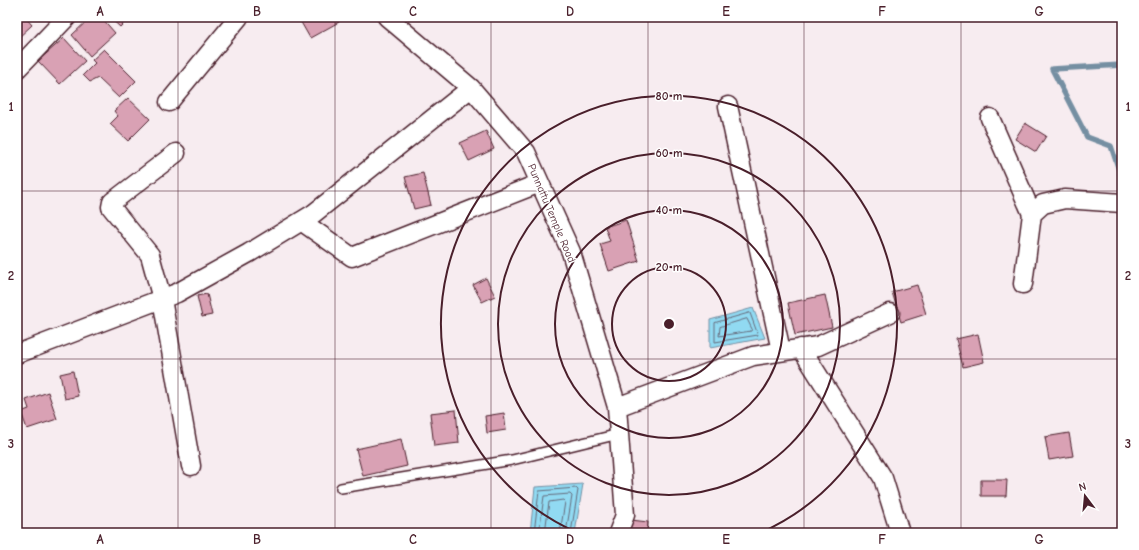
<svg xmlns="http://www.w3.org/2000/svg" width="1139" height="550" font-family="'Comic Neue',sans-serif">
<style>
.water{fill:#91daf2;stroke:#758fa2}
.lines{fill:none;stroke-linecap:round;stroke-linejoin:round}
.shore{stroke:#666a7b;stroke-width:1}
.stream{stroke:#758fa2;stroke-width:5.5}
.building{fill:#d9a1b4;stroke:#4a1f2b}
.service-casing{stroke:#4a1f2b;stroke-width:12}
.minor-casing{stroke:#4a1f2b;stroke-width:21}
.service{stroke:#fff;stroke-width:9}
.minor{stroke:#fff;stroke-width:18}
.grid{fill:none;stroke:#4a1f2b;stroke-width:1;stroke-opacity:0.55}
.ring{fill:none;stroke:#4a1f2b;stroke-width:2}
.labels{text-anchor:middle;stroke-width:3;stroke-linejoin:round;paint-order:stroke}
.street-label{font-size:11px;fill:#4a1f2b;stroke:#fff}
.centre{fill:#4a1f2b;stroke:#fff;stroke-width:2}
.ring-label{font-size:12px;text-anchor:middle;font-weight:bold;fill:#4a1f2b;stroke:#fff;stroke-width:3;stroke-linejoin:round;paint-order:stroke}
.neatline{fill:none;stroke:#4a1f2b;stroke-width:1.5}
.grid-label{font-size:13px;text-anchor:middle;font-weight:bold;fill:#4a1f2b}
</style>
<rect width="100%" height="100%" fill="#f7ecf0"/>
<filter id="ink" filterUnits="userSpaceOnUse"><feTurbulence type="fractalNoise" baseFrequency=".025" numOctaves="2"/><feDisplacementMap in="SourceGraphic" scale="8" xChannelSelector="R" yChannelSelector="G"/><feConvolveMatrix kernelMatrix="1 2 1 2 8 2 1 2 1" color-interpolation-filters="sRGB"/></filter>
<g filter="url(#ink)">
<!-- water -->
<path class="water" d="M753,308L765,338L710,348V320Z
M583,484L575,533H530L535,487Z"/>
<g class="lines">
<!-- shore -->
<path class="shore" d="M750,313L758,335L715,342V323Z
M747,319L752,329L751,331L719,336L720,327Z
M534,533L539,491L576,488L578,490L571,533
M539,533L544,496L570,494L572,496L566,533
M545,533L549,502L563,500L565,502L560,533"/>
<!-- stream -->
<path class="stream" d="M1122,65L1052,69L1087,137L1111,146L1122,179"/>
</g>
<!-- building -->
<path class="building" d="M17,17H25L32,25L17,39Z
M91,17H101L115,33L90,56L72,35Z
M109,17H130L120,27Z
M298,17H336L339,22L310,38Z
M64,38L85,61L60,84L38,61Z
M104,49L136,81L119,98L98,78L90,82L83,75L95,63L92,60Z
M128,98L150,119L128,141L110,124L118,116L114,111Z
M1025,123L1046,136L1036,152L1015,139Z
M486,131L494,149L469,161L460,143Z
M423,173L431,205L414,209L405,177Z
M626,220L639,261L609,271L600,244L610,241L605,227Z
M486,278L495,296L482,302L473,285Z
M917,285L926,314L901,322L892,292Z
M207,294L212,315L202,317L197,296Z
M825,295L832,327L795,335L788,303Z
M978,334L984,362L963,367L956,339Z
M73,371L78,396L65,399L60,374Z
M48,392L57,419L27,429L21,412L29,409L26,400Z
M456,410L459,443L434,446L430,413Z
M504,413L506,430L487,433L485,416Z
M1069,433L1073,456L1049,460L1045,437Z
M401,439L407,466L363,476L356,449Z
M981,480H1007L1006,496H981Z
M631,520L648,522L647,533L630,532Z"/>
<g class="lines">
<defs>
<path id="service" d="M341,488L512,460L619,434"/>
<path id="minor" d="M387,17L471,88L526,152L571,252L617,407L625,515L618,533
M17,69L67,17
M169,102L239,17
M728,106L781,351
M990,118L1032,214
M176,153L112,202L111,207L150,255L162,299L191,466
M301,221L352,257L540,183
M1023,284L1032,214L1043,204L1065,199L1122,203
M801,348L883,478L900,533
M17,354L177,293L249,253L313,214L471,88
M617,407L753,356L818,346L890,313"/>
</defs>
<!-- service casing -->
<use href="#service" class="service-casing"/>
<!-- minor casing -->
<use href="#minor" class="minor-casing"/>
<!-- service -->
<use href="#service" class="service"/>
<!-- minor -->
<use href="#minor" class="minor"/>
</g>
</g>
<!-- grid -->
<path class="grid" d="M178,17V533M335,17V533M491,17V533M648,17V533M804,17V533M961,17V533M17,191H1122M17,359H1122"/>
<!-- distance rings -->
<g class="ring">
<circle cx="669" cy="324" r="57"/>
<circle cx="669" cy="324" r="114"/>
<circle cx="669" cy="324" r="171"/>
<path d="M576 532A228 228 0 1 1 762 532"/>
</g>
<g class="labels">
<!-- street labels -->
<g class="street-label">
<text transform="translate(552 213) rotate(67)" y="4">Punnattu Temple Road</text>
</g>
</g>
<circle cx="669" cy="324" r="6" class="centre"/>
<g class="ring-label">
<text x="669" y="100">80 m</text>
<text x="669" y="157">60 m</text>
<text x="669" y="214">40 m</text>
<text x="669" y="271">20 m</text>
</g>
<!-- margin -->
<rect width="1139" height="550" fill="none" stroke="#fff" stroke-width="44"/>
<!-- north arrow -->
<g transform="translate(1085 496) rotate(344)" stroke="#ffffff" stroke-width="3" paint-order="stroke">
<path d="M0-3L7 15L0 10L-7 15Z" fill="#4a1f2b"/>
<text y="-6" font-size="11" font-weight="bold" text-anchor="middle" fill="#4a1f2b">N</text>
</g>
<rect x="22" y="22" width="1095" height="506" class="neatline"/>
<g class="grid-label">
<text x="100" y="16">A</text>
<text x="257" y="16">B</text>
<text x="413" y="16">C</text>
<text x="570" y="16">D</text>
<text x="726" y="16">E</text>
<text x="882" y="16">F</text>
<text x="1039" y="16">G</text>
<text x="11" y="111">1</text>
<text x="1128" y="111">1</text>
<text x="11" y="280">2</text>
<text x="1128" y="280">2</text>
<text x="11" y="448">3</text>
<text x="1128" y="448">3</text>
<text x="100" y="544">A</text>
<text x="257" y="544">B</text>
<text x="413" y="544">C</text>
<text x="570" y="544">D</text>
<text x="726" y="544">E</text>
<text x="882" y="544">F</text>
<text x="1039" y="544">G</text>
</g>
</svg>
